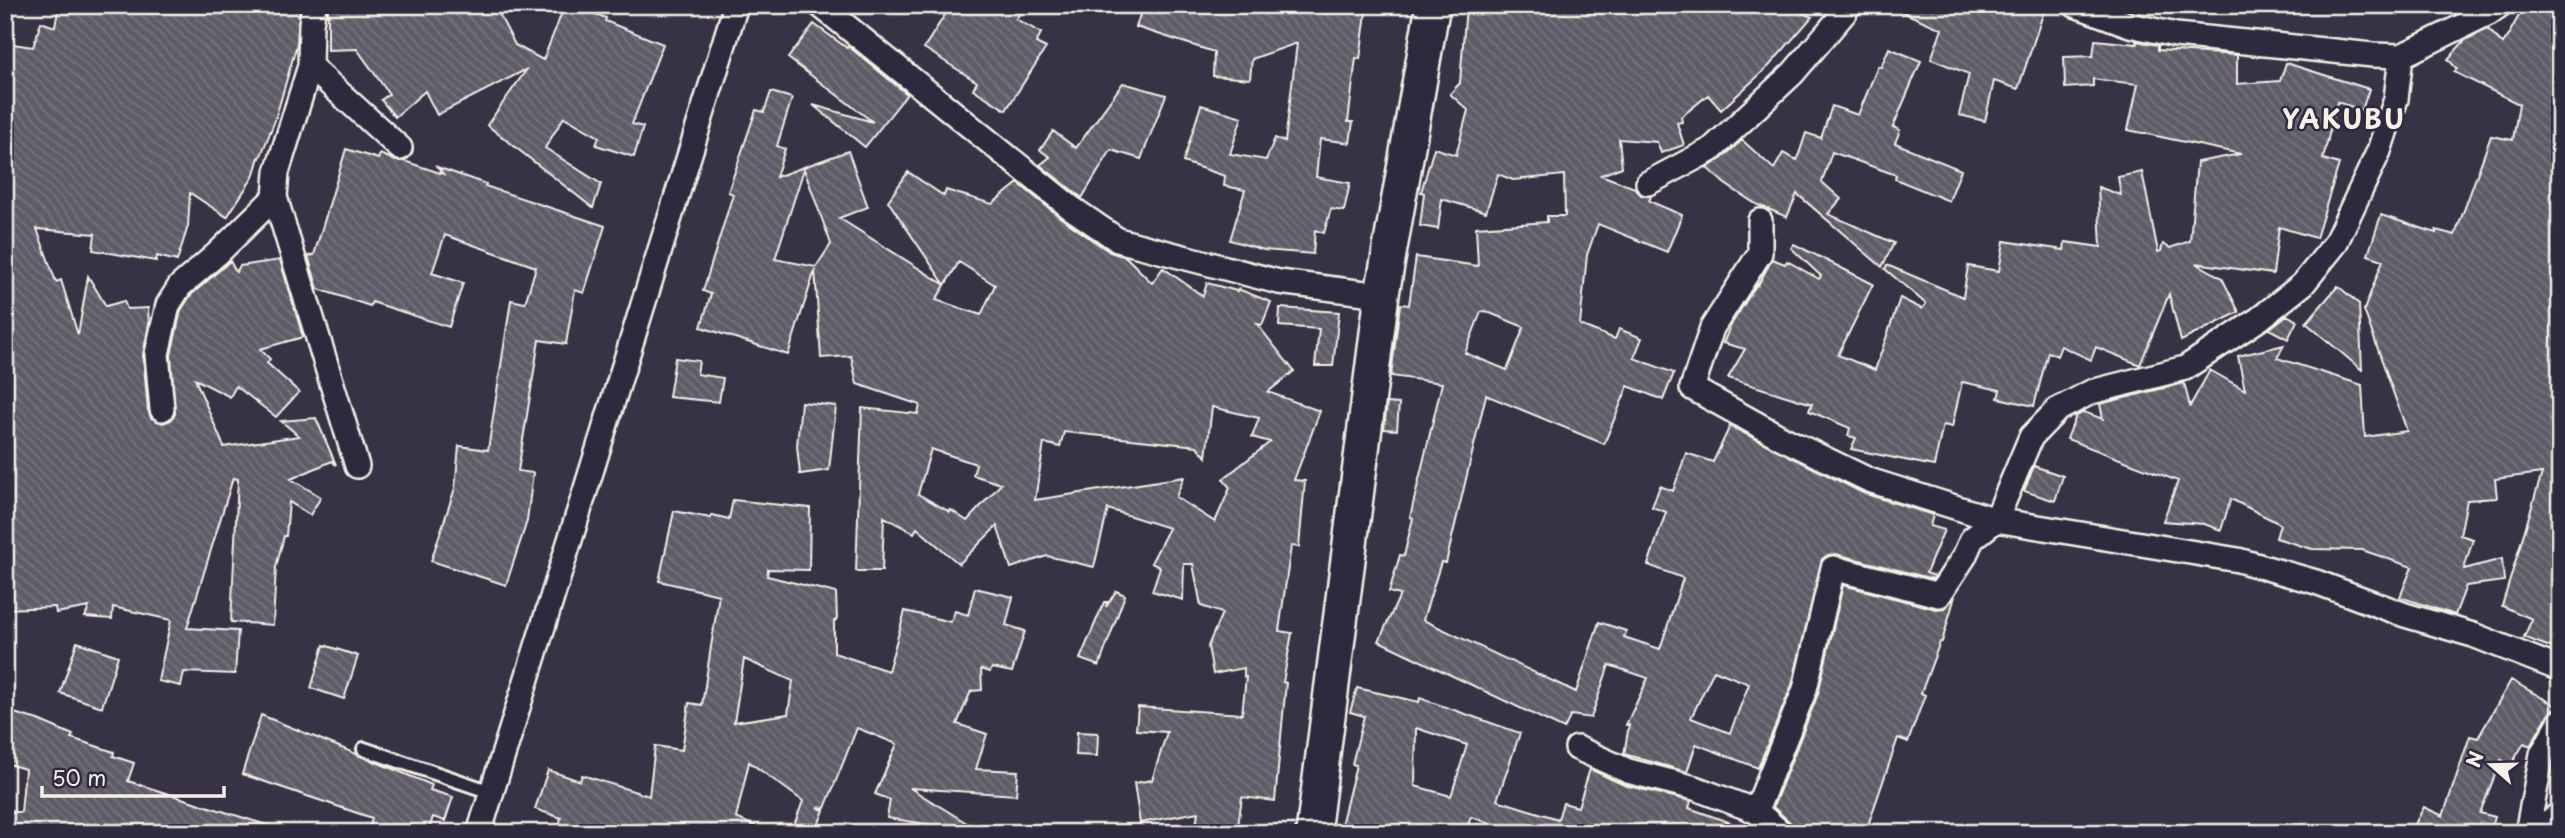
<svg xmlns="http://www.w3.org/2000/svg" width="2565" height="838" font-family="'Playpen Sans',sans-serif">
<style>
.building{fill:url(#building-back-hatch);stroke:#f4f1e8;stroke-width:2;fill-rule:evenodd}
.lines{fill:none;stroke-linecap:round;stroke-linejoin:round}
.lane-casing{stroke:#f4f1e8;stroke-width:18}
.street-casing{stroke:#f4f1e8;stroke-width:28}
.secondary-casing{stroke:#f4f1e8;stroke-width:38}
.lane{stroke:#2f2a3d;stroke-width:12}
.street{stroke:#2f2a3d;stroke-width:23}
.secondary{stroke:#2f2a3d;stroke-width:33}
.labels{text-anchor:middle;stroke-width:5;stroke-linejoin:round;paint-order:stroke}
.district-label{font-size:26px;font-weight:bold;letter-spacing:2px;fill:#f4f1e8;stroke:#2f2a3d}
</style>
<defs>
<pattern id="building-back-hatch" width="6" height="6" patternUnits="userSpaceOnUse" patternTransform="scale(1.75)"><rect width="6" height="6" fill="#5f5c67"/><path d="M-1 5l2 2M0 0l6 6M5-1l2 2" fill="none" stroke="#77747d"/></pattern>
</defs>
<rect width="100%" height="100%" fill="#373244"/>
<filter id="ink" filterUnits="userSpaceOnUse"><feTurbulence type="fractalNoise" baseFrequency=".0143" numOctaves="2"/><feDisplacementMap in="SourceGraphic" scale="14" xChannelSelector="R" yChannelSelector="G"/><feConvolveMatrix kernelMatrix="1 2 1 2 8 2 1 2 1" color-interpolation-filters="sRGB"/></filter>
<g filter="url(#ink)">
<!-- building -->
<path class="building" d="M59,5H300L297,44L275,120L260,158L259,157L253,177L227,217L190,193L188,226L177,261L157,256L156,261L93,250L95,234L37,229L56,282L61,280L78,335L88,276L106,306L124,301L127,309L148,308L149,324L143,355L148,410L151,418L163,423L171,420L175,414L171,355L181,310L191,295L230,261L236,272L240,266L280,260L303,337L260,349L270,359L267,363L299,392L276,417L236,386L230,397L195,379L224,447L299,436L281,421L316,418L336,465L332,461L291,479L321,497L310,515L289,502L286,536H284L276,567L273,625L231,622L238,479L233,478L187,628L238,631L235,674L184,672L181,686L158,681L171,620L113,607L112,619L85,617L89,607L56,613L55,607L5,609V43L33,47L41,22L55,27Z
M328,5H505L500,16L515,45L543,60L565,5H574L606,18L605,21L663,44L632,124L643,127L634,157L596,145L599,137L564,117L545,148L601,184L593,208L487,125L527,69L437,115L425,91L395,117L381,100L389,94L357,49L328,50Z
M951,5H1025L1016,19L1041,33L1036,43L1046,48L1006,110L973,89L977,82L924,48Z
M1143,5H1367L1360,59L1356,58L1348,122H1353L1350,143L1320,139L1316,177L1350,183L1344,211L1331,209L1324,233L1315,230L1313,254L1264,250L1230,240L1245,190L1224,186L1225,176L1183,162L1201,105L1242,117L1230,154L1266,160L1275,138L1285,142L1297,43L1252,59L1250,79L1213,76L1214,52L1136,27Z
M1466,5H1783L1812,17L1769,66L1721,110L1708,95L1681,117L1682,122L1677,123L1684,145L1661,153L1657,142L1619,139L1622,167L1601,175L1635,188L1641,195L1651,196L1649,201L1682,215L1667,252L1598,224L1587,255L1580,325L1615,339L1619,329L1642,338L1634,358L1674,373L1663,400L1628,386L1604,444L1486,395L1446,563L1441,562L1423,620L1576,692L1599,622L1626,631L1624,637L1660,649L1683,578L1648,565L1666,512L1652,507L1660,486L1673,491L1686,453L1713,462L1730,426L1863,493L1933,515L1930,526L1944,530L1926,573L1935,576L1933,579L1836,554L1828,555L1822,559L1792,685L1758,768L1696,744L1687,772L1624,754L1629,725H1626L1648,678L1609,665L1591,718L1571,715L1564,729L1379,641L1400,595L1389,592L1400,555L1404,556L1413,518L1410,517L1442,383L1391,376L1400,304L1409,305L1416,257L1478,266L1476,227L1547,222V216H1565L1564,175L1513,180L1498,174L1486,212L1442,199L1438,229L1420,226L1424,193L1421,192L1434,148L1456,155L1468,110L1450,94L1460,83ZM1485,311L1524,327L1507,370L1465,353L1481,312ZM1714,670L1749,684L1730,733L1691,718Z
M1886,5H2046L2018,89L1994,81L1985,121L1959,115L1969,74L1931,59L1942,29Z
M2525,5H2560V126L2551,148L2560,151V651L2524,637L2532,619L2502,606L2542,473L2495,479L2497,498L2467,500L2460,535L2473,539L2464,569L2502,559L2504,581L2466,586L2455,615L2400,597L2412,567L2362,550L2312,549L2276,538L2280,524L2231,499L2221,530L2204,524L2163,521L2178,481L2067,439L2076,416L2084,412L2103,419L2100,404L2184,383L2190,406L2210,370L2245,390L2238,356L2284,345L2277,358L2362,385L2365,437L2407,431L2364,310L2383,260L2368,255L2381,215L2436,233V230L2455,235L2491,136L2513,140L2519,104L2454,72L2457,69L2448,59L2465,40L2488,29L2503,44Z
M814,24L847,48L848,46L907,94L865,147L813,105L873,122L788,58Z
M2095,40L2137,44L2136,41L2158,45V50L2237,55V84L2280,81L2286,63L2369,89L2362,110L2337,102L2323,159L2339,164L2316,238L2279,227L2273,274L2196,263L2222,278L2239,312L2181,341L2169,294L2140,365L2096,347L2091,360L2061,346L2057,356L2048,352L2034,406L1998,398L2000,390L1962,382L1952,427L1943,425L1934,466L1851,449L1856,438L1848,436L1850,428L1809,411L1812,404L1728,378L1745,349L1723,343L1732,323L1757,284L1758,285L1772,259L1785,264L1787,261L1819,279L1821,276L1791,248L1794,244L1873,284L1838,355L1875,370L1900,298L1922,309L1926,304L1885,269L1887,265L1963,297L1968,266L1999,271L2004,241L2064,250L2065,242L2101,247L2098,187L2121,195L2118,177L2142,172L2158,252L2161,251L2163,244L2170,248L2190,241L2197,162L2241,154L2128,130L2138,84L2093,79V86L2065,88L2064,57L2093,56Z
M1889,48L1921,61L1893,127L1900,130L1895,143L1961,170L1949,201L1895,179L1896,175L1832,152L1822,182L1841,199L1828,214L1894,243L1882,267L1797,194L1787,217L1756,204L1725,184L1707,168L1721,159L1742,140L1774,169L1783,153L1797,160L1806,133L1821,138L1832,106L1858,115L1878,66L1881,67Z
M1123,83L1166,95L1141,159L1111,150L1082,198L1040,165L1050,157L1040,150L1053,131L1076,148Z
M771,92L792,98L777,146L785,149L776,177L848,151L868,207L839,218L945,285L888,201L908,172L944,196L946,190L992,204L1018,183L1061,218L1110,252L1126,257L1152,283L1163,268L1203,296L1207,283L1237,291L1238,289L1271,302L1262,325L1257,324L1294,371L1268,392L1320,411L1294,480L1305,481L1299,547L1291,546L1279,631L1292,633L1283,682L1286,683L1275,801L1242,797L1237,833H1195L1198,812L1140,823L1134,783L1152,780L1167,732L1136,730L1138,707L1242,714L1246,677H1244V668L1213,674L1208,646L1222,613L1201,606L1193,564H1184L1183,600L1152,591L1160,567L1151,563L1169,528L1108,509L1094,567L1047,556L1011,568L997,526L959,564L917,528L914,533L884,517L882,571H856L862,408L918,414L920,405L857,384L851,356L821,358L815,270L788,355L701,327L711,294L703,291L733,194L728,192L756,110L764,112ZM804,169L831,244L816,267L775,259ZM959,262L995,285L981,315L936,300ZM1212,407L1259,418L1252,437L1270,442L1223,479L1230,488L1215,522L1176,497L1184,477L1035,500L1044,443L1060,447L1064,432L1197,446L1206,457ZM931,449L976,464L973,475L1001,484L967,521L951,510L950,512L918,494Z
M346,149L378,159L380,154L396,161H404L443,174L437,167L486,184L485,186L605,226L584,293L575,290L566,344L539,340L518,471L533,473L527,521L506,585L431,561L455,488L459,446L488,450L511,300L525,303L536,267L445,235L432,273L463,283L449,327L372,302L370,306L318,289L308,256L314,255Z
M2338,286L2359,304L2362,370L2306,323Z
M1280,308L1339,312L1333,366H1315L1319,329L1279,326Z
M2287,315L2297,321L2288,339L2269,329Z
M675,358L699,361L697,374L723,378L719,402L669,397Z
M801,402L836,406L829,470L800,474L797,446Z
M1387,403L1399,404L1397,430L1384,429Z
M2034,466L2063,476L2055,501L2024,491Z
M733,500L810,508L809,570L768,569L767,576L836,593L837,620L834,621V653L888,671L905,611L951,622L955,611L968,615L975,588L1013,597L1006,625L1025,631L1012,672L992,668L990,672L981,669L982,690L971,691L957,724L987,734L976,769L1018,771L1016,795L910,788L983,833L887,818L890,800L875,794L897,744L857,728L825,808L817,807L824,810L815,833H791L803,801L749,762L736,818L771,833H557L561,818L535,809L548,770L580,781L582,775L649,796L655,746L682,750L689,703L702,705L719,595L659,581L674,511L711,518L712,515L729,519ZM744,659L793,681L788,714L734,722Z
M1843,585L1936,609L1945,608L1955,596L1942,642H1940L1921,693L1925,695L1908,742L1898,738L1866,831L1853,823L1843,833H1795L1791,823L1773,807L1818,694Z
M1116,591L1125,595L1099,666L1080,659L1104,602H1107L1106,607Z
M77,642L118,656L102,707L60,693Z
M324,645L358,656L344,699L311,688Z
M2511,680L2560,708L2553,710L2548,715L2530,746L2524,743L2511,765L2501,760L2480,813L2495,817L2490,833H2410L2424,807L2443,816L2470,736L2478,738Z
M1357,688L1419,702L1420,698L1520,733L1497,800L1558,819L1563,803L1578,807L1590,769L1624,785L1691,801L1689,808L1751,830L1750,833H1661L1627,824L1626,833H1520L1471,817L1465,833H1339L1356,765L1352,764L1364,716L1350,712ZM1416,728L1467,745L1451,796L1415,786Z
M14,713L38,720L73,735L71,738L114,752L113,756L134,763L128,781L276,828L275,833H5V812H21L25,769L5,763V722L11,723Z
M261,715L432,785L430,790L453,797L445,821L433,817L428,833H368L372,818L242,774Z
M1077,732L1098,733L1097,756L1076,755Z"/>
<g class="lines">
<defs>
<path id="lane" d="M364,749L491,792"/>
<path id="street" d="M314,5L311,24L310,66L277,172L275,197L357,466
M820,5L1070,207L1118,240L1279,282L1365,293
M2075,5L2130,25L2176,35L2373,55L2401,56L2489,13L2500,5
M310,66L400,148
M1648,183L1712,149L1793,73L1845,12L1848,5
M1760,221V253L1712,328L1692,388L1782,438L1869,480L1996,520L2238,560L2316,582L2405,615L2473,635L2560,669
M162,409L157,354L168,305L180,286L218,253L275,197
M1577,748L1628,771L1695,788L1756,811L1805,689L1833,568L1939,595L1964,557L1972,539L1996,520L2031,437L2057,410L2091,392L2185,368L2259,319L2303,284L2335,244L2379,151L2396,99L2401,56
M1756,811L1781,833
M479,833L736,5
M2527,833L2542,754L2560,722
M2533,833L2560,814"/>
<path id="secondary" d="M1313,833L1382,294L1433,5"/>
</defs>
<!-- lane casing -->
<use href="#lane" class="lane-casing"/>
<!-- street casing -->
<use href="#street" class="street-casing"/>
<!-- secondary casing -->
<use href="#secondary" class="secondary-casing"/>
<!-- lane -->
<use href="#lane" class="lane"/>
<!-- street -->
<use href="#street" class="street"/>
<!-- secondary -->
<use href="#secondary" class="secondary"/>
</g>
</g>
<g class="labels">
<!-- district labels -->
<g class="district-label">
<text x="2344" y="129">YAKUBU</text>
</g>
</g>
<!-- margin -->
<rect width="2565" height="838" fill="none" stroke="#2f2a3d" stroke-width="28"/>
<rect x="14" y="14" width="2537" height="810" fill="none" stroke="#f4f1e8" stroke-width="2.5" filter="url(#ink)"/>
<!-- north arrow -->
<g transform="translate(2491 765) rotate(290)" stroke="#2f2a3d" stroke-width="5" paint-order="stroke">
<path d="M0-5L12 26L0 18L-12 26Z" fill="#f4f1e8"/>
<text y="-10" font-size="19" font-weight="bold" text-anchor="middle" fill="#f4f1e8">N</text>
</g>
<!-- scale -->
<path d="M42 786v10h182v-10" fill="none" stroke="#f4f1e8" stroke-width="3.5"/>
<text x="52" y="786" font-size="21" fill="#f4f1e8" stroke="#2f2a3d" stroke-width="5" paint-order="stroke">50 m</text>
</svg>
